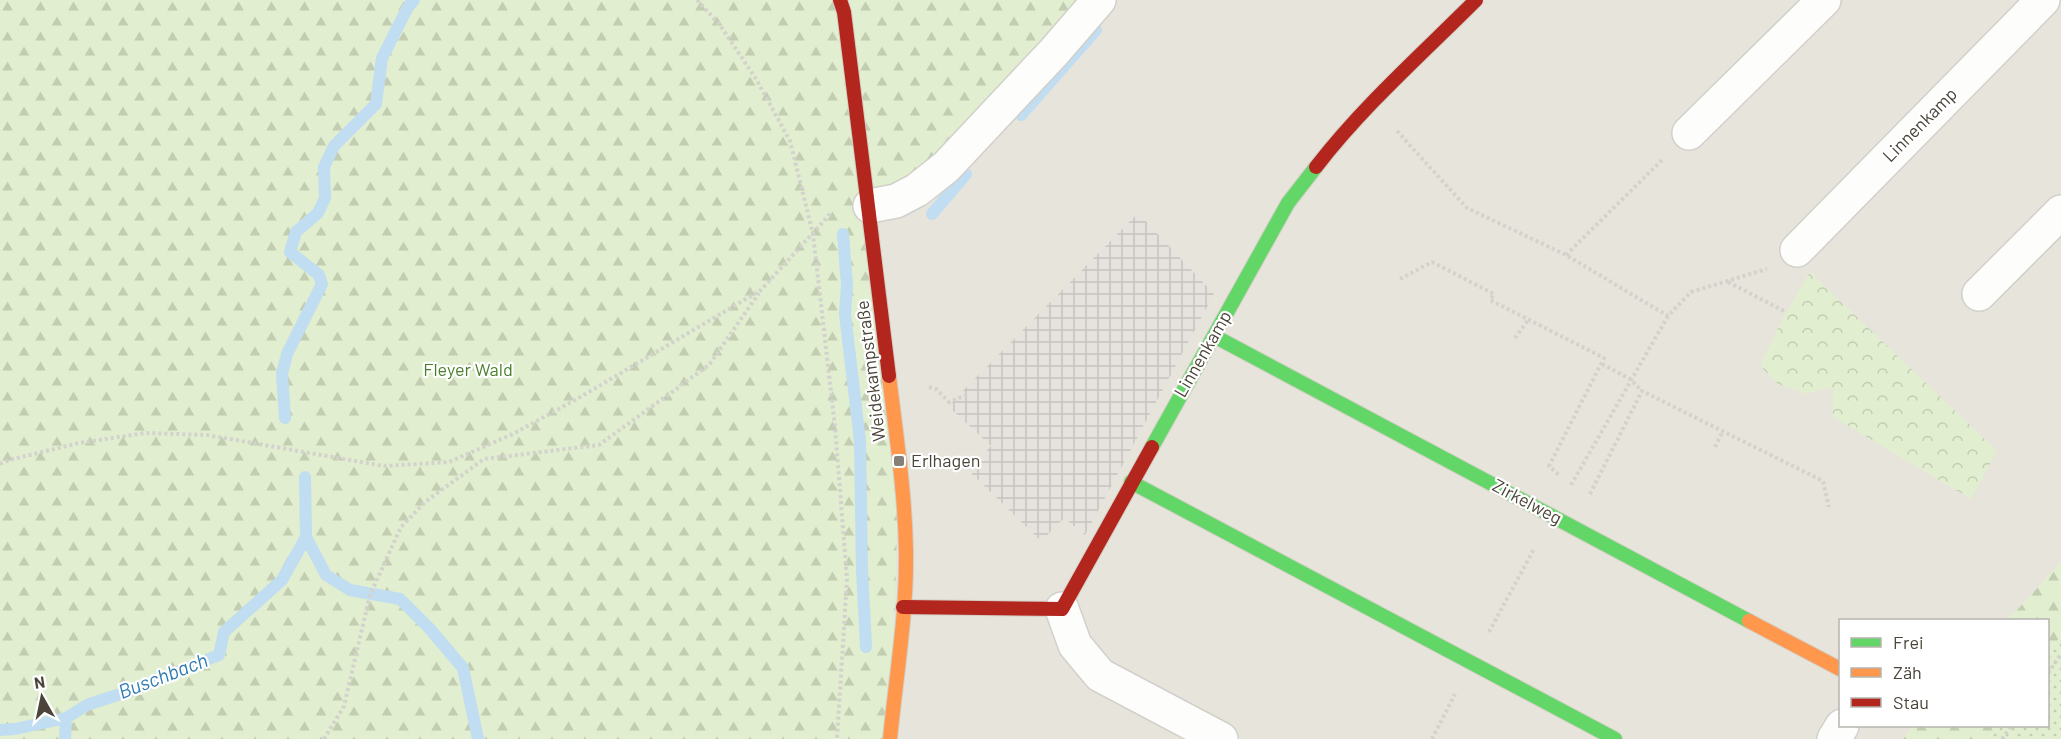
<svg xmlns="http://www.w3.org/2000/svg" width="2061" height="739" font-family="Barlow,sans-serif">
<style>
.residential{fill:#e7e4dc}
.industrial{fill:url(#industrial-grid)}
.grass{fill:url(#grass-dots)}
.forest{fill:url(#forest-firs)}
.park{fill:url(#park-crowns)}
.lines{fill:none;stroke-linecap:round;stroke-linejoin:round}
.stream{stroke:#c0ddf1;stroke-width:12}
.street-casing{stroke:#d2d0cb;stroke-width:36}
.fast-casing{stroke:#d3cfc5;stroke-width:16}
.slow-casing{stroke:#d3cfc5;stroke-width:16}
.jam-casing{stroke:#d3cfc5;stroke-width:16}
.path{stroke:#d3d2cc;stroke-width:4;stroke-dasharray:3 3;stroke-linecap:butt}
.street{stroke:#fdfdfc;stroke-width:33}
.fast{stroke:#63d668;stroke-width:14}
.slow{stroke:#ff974d;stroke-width:14}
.jam{stroke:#b3261e;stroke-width:14}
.poi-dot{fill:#868178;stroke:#fff;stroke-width:2}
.labels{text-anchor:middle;stroke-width:4.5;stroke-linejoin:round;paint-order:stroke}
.street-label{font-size:18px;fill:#4b4439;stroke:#fff}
.park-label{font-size:18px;fill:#4a7f2a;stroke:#fff}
.poi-label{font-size:18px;fill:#4b4439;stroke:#fff;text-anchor:start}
.water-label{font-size:20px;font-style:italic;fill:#2e7ab2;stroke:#fff}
</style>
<defs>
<pattern id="industrial-grid" width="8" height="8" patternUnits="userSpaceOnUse" patternTransform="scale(1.5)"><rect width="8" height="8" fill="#e6e2de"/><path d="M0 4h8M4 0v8" fill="none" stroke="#c7c3bf"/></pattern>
<pattern id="grass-dots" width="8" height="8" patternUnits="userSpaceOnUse" patternTransform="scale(1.5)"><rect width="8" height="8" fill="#e1eecf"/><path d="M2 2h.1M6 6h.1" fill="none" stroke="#c3cdb2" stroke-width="1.8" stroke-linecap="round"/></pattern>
<pattern id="forest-firs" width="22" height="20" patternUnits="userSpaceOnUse" patternTransform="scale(1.5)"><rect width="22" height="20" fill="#e1eecf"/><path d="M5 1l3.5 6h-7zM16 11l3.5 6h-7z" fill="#c3cdb2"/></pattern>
<pattern id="park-crowns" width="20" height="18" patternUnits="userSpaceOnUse" patternTransform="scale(1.5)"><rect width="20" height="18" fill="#e1eecf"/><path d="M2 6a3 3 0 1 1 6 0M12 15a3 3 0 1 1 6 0" fill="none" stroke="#c3cdb2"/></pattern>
</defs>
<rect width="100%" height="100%" fill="#f4f2ee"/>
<!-- residential -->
<path class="residential" d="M1099,0H2061V562L2008,620H1840V726H1914L1902,739H891L870,206Z"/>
<!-- industrial -->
<path class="industrial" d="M1138,213L1214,294L1085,535L1064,518L1041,541L968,470L991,446L948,406Z"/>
<!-- grass -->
<path class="grass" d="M2061,635V739H1989L1999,726H2048V655Z"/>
<!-- forest -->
<path class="forest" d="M0,0H1099L946,167L870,206L899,461L891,739H0Z
M2061,562V635L2048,655V620H2008Z
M1914,726H1999L1989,739H1902Z"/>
<!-- park -->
<path class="park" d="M1810,272L1997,451L1971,499L1833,417V387L1806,394L1778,384L1760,366L1786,312Z"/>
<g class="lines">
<!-- stream -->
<path class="stream" d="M1021,115L1096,30
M932,214L966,174
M843,234L847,285L845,314L860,441L862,570L866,647
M285,418L282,374L287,354L322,284L319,275L290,252L296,232L318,213L325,198L324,167L334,146L376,104L382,58L408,7L414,0
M306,537L326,575L350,590L400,599L429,628L463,668L478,739
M0,730L15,729L66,718
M65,739L66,718L87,705L138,688L219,655L224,632L282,580L306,537L305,477"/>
<defs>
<path id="street" d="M1689,133L1824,0
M870,206L896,201L917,190L946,167L1054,52L1099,0
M1797,250L2043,0
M1979,294L2061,212
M1062,609L1075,645L1100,675L1221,739
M1834,739L1842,726"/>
<path id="fast" d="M1214,336L1749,621
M1152,447L1288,203L1316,167
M1131,482L1615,739"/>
<path id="slow" d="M889,376C896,434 905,492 906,551C907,613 896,677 890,739
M1749,621L1840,669"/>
<path id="jam" d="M840,0L844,12L889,376
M1316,167C1363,106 1422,54 1476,0
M903,607L1062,609L1152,447"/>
</defs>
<!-- street casing -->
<use href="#street" class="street-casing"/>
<!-- fast casing -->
<use href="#fast" class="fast-casing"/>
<!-- slow casing -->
<use href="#slow" class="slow-casing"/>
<!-- jam casing -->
<use href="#jam" class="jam-casing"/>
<!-- path -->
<path class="path" d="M697,0L720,25L756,79L790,141L813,234L835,427L847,579L837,739
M1397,131L1467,208L1566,255L1668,316
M1566,255L1664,158
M1400,279L1432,262L1494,294L1490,300L1604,358L1549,466L1559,475
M1728,282L1786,312
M1515,338L1528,320
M1602,364L1630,379L1642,391
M929,387L936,389L949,402L967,395
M1715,447L1723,431
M0,464L9,460L79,443L145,433L207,435L384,466L449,462L513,434L577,399L761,290L832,212
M1571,485L1668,316L1691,292L1767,269
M1590,494L1642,391L1823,481L1829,507
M1489,632L1534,549
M2048,673L2061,654
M324,739L344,706L370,595L401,527L425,502L484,459L599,445L709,365L759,293
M1432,739L1455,694
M2002,739L2011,726"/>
<!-- street -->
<use href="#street" class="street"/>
<!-- fast -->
<use href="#fast" class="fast"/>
<!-- slow -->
<use href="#slow" class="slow"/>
<!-- jam -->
<use href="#jam" class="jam"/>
</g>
<!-- markers -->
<rect class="poi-dot" x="893" y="455" width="12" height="12" rx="3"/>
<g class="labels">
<!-- street labels -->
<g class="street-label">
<text transform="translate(1920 125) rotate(-45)" y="6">Linnenkamp</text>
<text transform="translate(1203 354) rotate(-60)" y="6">Linnenkamp</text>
<text transform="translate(871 371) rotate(-97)" y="6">Weidekampstraße</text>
<text transform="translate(1527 502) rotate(28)" y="6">Zirkelweg</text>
</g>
<!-- park labels -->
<g class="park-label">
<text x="468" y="376">Fleyer Wald</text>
</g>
<!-- poi labels -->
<g class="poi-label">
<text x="911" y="467">Erlhagen</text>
</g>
<!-- water labels -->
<g class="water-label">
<text transform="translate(163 676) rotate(-21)" y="7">Buschbach</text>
</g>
</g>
<!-- legend -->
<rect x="1839" y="619" width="210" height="108" fill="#ffffff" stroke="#b7b4b0" stroke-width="1.5"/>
<rect x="1851" y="638" width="30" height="9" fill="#63d668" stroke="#b7b4b0" stroke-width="1.5"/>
<text x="1893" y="649" font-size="18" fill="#4b4439">Frei</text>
<rect x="1851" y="668" width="30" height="9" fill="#ff974d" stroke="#b7b4b0" stroke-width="1.5"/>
<text x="1893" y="679" font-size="18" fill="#4b4439">Zäh</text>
<rect x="1851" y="698" width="30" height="9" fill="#b3261e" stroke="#b7b4b0" stroke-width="1.5"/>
<text x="1893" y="709" font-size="18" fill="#4b4439">Stau</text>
<!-- north arrow -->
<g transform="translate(42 697) rotate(351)" stroke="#ffffff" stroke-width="4.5" paint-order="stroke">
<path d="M0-4.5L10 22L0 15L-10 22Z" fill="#4b4439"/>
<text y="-9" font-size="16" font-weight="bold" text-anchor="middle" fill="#4b4439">N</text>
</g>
</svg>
